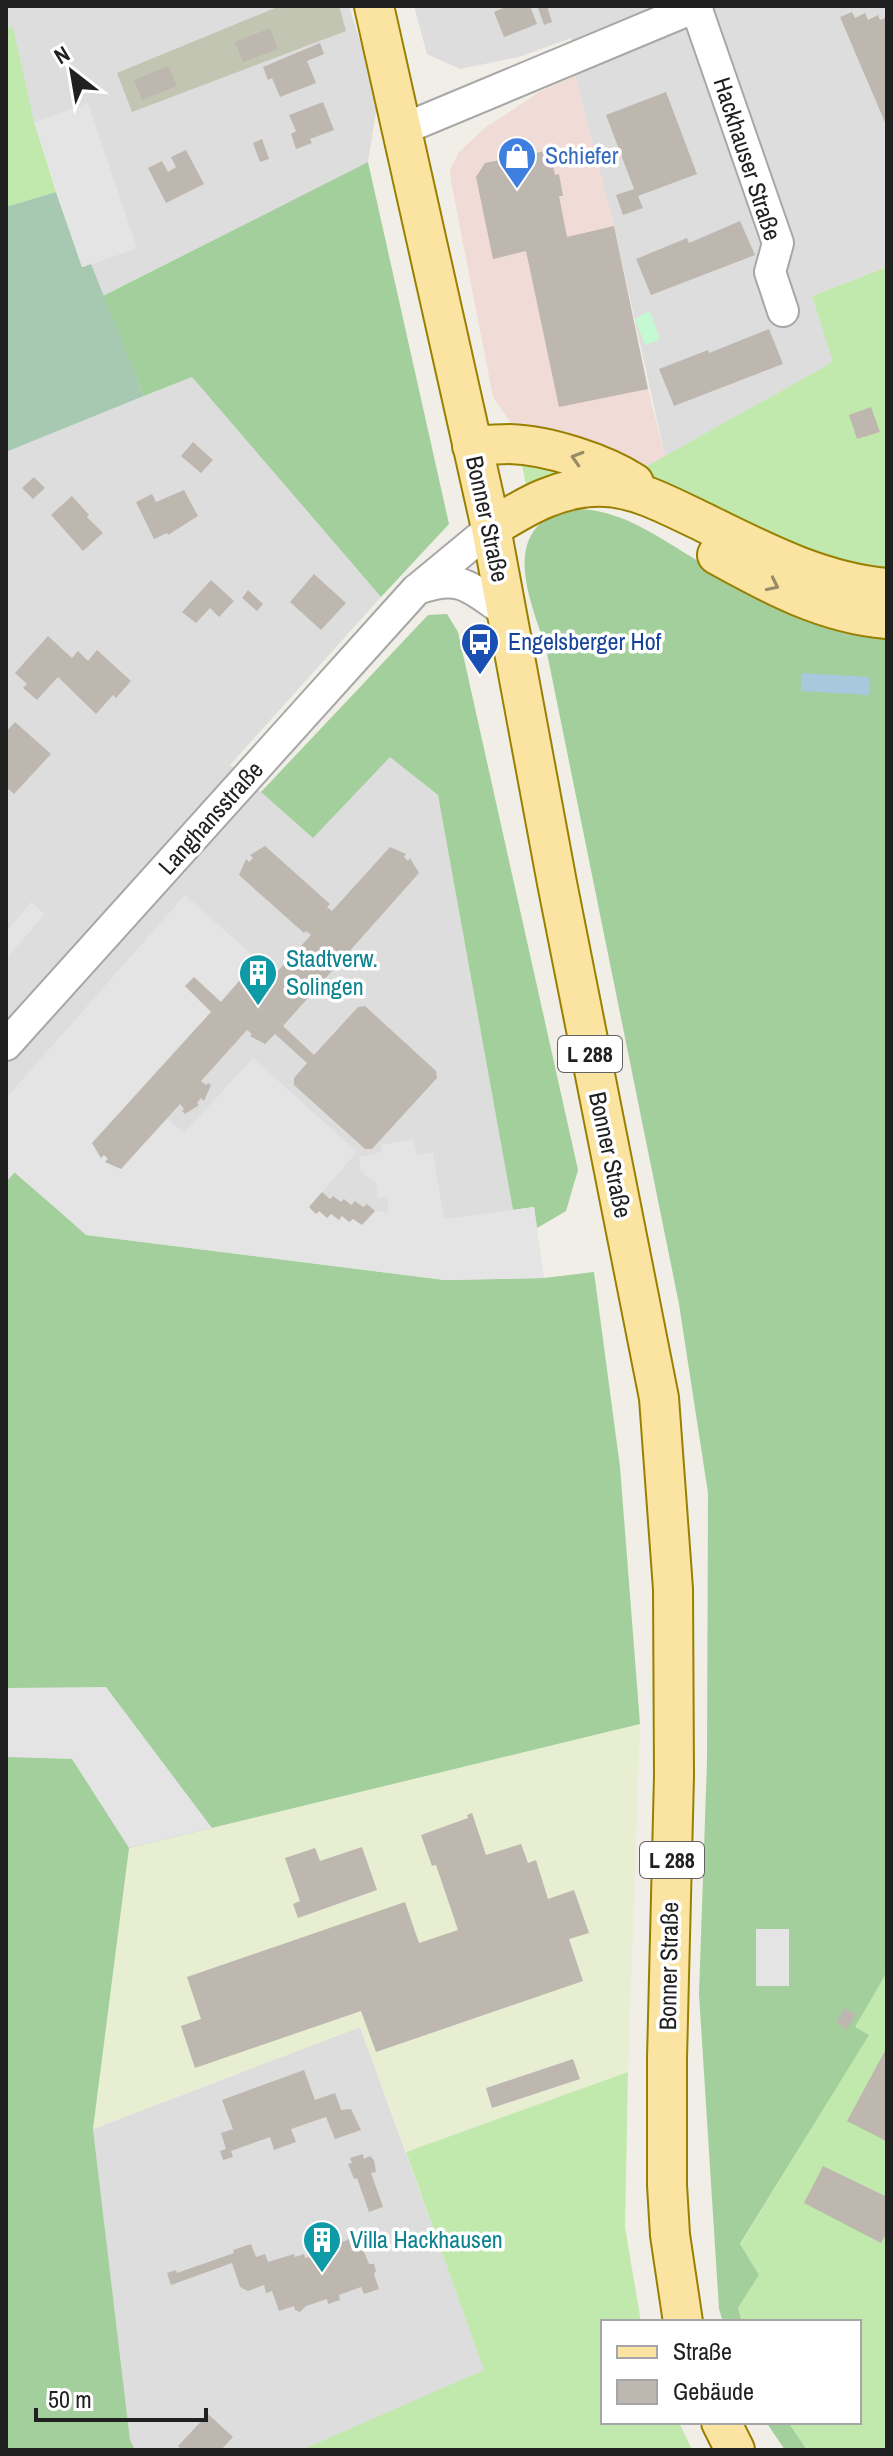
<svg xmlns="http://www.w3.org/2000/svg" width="893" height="2456" font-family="'Archivo Narrow',sans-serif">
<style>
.residential{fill:#dedddd}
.commercial{fill:#f0dbd6}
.construction{fill:#c2c5b2}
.farmland{fill:#e8eed2}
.grass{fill:#c1e9ad}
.forest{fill:#a2cf9b}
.cemetery{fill:#a7c9b2}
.park{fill:#c4f9d1}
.parking{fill:#e4e4e4}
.water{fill:#a7c8dd}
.building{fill:#bdb7af}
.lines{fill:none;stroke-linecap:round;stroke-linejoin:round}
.minor-casing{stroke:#a7a7a7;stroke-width:34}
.major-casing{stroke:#998002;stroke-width:42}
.minor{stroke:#fff;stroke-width:30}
.major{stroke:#fbe3a1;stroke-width:38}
.oneway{stroke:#988b67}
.labels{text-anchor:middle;stroke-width:7;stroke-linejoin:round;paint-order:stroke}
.shield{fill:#fff;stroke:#636363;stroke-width:2}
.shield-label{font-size:22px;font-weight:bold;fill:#202020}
.shop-label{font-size:24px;fill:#366cbe;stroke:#fff;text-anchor:start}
.street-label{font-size:24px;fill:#202020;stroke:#fff}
.transit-label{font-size:24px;fill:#164399;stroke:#fff;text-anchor:start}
.culture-label{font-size:24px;fill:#0d838f;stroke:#fff;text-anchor:start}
</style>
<rect width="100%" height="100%" fill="#f0eee6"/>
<!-- residential -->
<path class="residential" d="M6,6H349L378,99L368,162L103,296L91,264L137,248L34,122L56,192L6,207Z
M414,6H887V267L812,296L834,362L665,456L614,226L575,76L571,38L519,57L460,69L427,54Z
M192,377L381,597L230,765L313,837L390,756L438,795L513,1210L544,1278L14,1173L6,1182V452Z
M360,2027L485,2371L301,2450H135L130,2440L93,2129Z"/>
<!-- commercial -->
<path class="commercial" d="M575,76L614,225L648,389L665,456L636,472L519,435L493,397L451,181L450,170L459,152L485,128L539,92Z"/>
<!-- construction -->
<path class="construction" d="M280,6H339L346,31L132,112L117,73Z"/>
<!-- farmland -->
<path class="farmland" d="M640,1724L628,2072L406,2152L360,2027L93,2129L129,1848Z"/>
<!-- grass -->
<path class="grass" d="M13,27L34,122L56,192L6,207V28Z
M887,267V571L838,564L788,546L636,472L833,362L812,296Z
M520,457L593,469L527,489Z
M887,1972V2450H807L788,2422H859V2322H742L738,2308L759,2275L740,2245L868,2035L854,2028Z
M628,2072L625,2227L641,2322H603V2422H679L692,2450H301L484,2370L406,2152Z"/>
<!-- forest -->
<path class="forest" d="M368,162L449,524L381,597L192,377L144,396L103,296Z
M571,509C637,507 683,561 742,583C789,601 839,615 887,631V1972L855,2027L869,2035L740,2244L759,2275L738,2308L742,2322H723L719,2309L699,1994L707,1761L708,1493L679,1304L547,653C537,616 505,553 542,522C550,515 561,512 571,509Z
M447,614L458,632L578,1170L566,1211L537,1228L534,1207L513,1210L438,795L390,757L313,838L261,792L428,615Z
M14,1172L87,1235L445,1280L544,1278L594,1272L620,1467L640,1724L129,1848L93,2129L130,2440L135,2450H6V1182Z
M766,2422H788L807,2450H785Z"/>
<!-- cemetery -->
<path class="cemetery" d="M56,192L82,267L91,264L144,396L6,452V207Z"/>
<!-- park -->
<path class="park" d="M650,311L660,340L645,345L635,319Z"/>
<!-- parking -->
<path class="parking" d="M88,103L137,248L82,267L34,122Z
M185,895L258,960L92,1143L108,1159L106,1162L121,1169L167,1119L184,1133L253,1058L357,1152L322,1192L329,1199L333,1196L340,1202L344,1199L351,1205L355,1201L363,1207L367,1204L375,1211L388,1212V1197L378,1198L376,1182L361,1172L359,1157L381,1152V1145L413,1139L417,1155L433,1152L444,1219L534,1207L544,1278L445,1280L86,1235L15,1172L6,1182V1098Z
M31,902L45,914L6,959V932Z
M106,1687L212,1828L129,1848L72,1759L6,1757V1688Z
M756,1929H789V1986H756Z"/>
<!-- water -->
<path class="water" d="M801,673L870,677L869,695L801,691Z"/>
<!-- building -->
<path class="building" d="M508,6H530L537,24L504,37L494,12Z
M547,6L552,22L544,25L538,8Z
M852,12L855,18L865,13L868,20L878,15L880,20L887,17V127L840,17Z
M270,28L278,49L243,62L235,42Z
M320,43L324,54L307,61L316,83L280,97L272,78L268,80L263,67Z
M168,66L177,86L142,100L134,80Z
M666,92L697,174L638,196L643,208L623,215L616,195L634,189L606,115Z
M323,102L334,130L310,139L312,143L296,149L291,134L296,131L289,115Z
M262,139L269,159L260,162L253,143Z
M186,150L204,184L166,203L148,168L162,161L168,172L176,167L171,157Z
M550,150L555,175L559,174L563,196H559L567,237L614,226L648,389L559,407L526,251L493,259L476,177L485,163Z
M740,221L755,255L651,295L636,259L687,238L689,243Z
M769,329L783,364L674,406L659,369L708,350L709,353Z
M871,407L880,432L857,439L849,415Z
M193,442L213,460L201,473L181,456Z
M34,477L45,488L33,499L22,488Z
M184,490L198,516L168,535L167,533L154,539L136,502L152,494L156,502Z
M72,496L89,515L87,517L103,533L83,551L51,515Z
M314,574L346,603L321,630L290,602Z
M211,580L234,601L219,617L210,608L196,623L182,612Z
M248,590L263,604L257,611L242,598Z
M48,636L72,658L78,651L88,661L97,650L131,681L116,698L113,695L96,714L58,677L37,700L23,688L27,684L15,673Z
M15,722L51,754L14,794L6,787V732Z
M265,846L330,904L327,907L332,911L390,847L406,854L404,857L408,861L410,858L419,873L283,1026L314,1055L358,1007L365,1006L436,1071L437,1078L372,1149H365L294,1085V1078L307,1063L275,1034L265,1044L250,1036L252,1034L247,1030L201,1081L206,1085L208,1083L211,1085L204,1101L201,1098L197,1103L199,1105L185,1114L182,1111L184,1109L180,1104L121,1169L105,1162L108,1159L104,1155L101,1158L92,1143L211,1012L185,986L194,977L221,1002L246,973L262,979L260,982L264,986L311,935L306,931L304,933L239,875L246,859L249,862L253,858L250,855Z
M322,1192L330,1199L333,1196L341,1202L344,1199L351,1205L355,1201L363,1207L367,1204L375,1211L362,1225L353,1219L349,1222L342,1216L339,1220L331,1214L327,1218L319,1211L316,1214L309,1207Z
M472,1813L486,1855L521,1844L528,1863L536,1860L548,1899L574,1890L589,1933L569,1939L583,1981L376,2052L361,2011L195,2068L181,2026L201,2019L187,1977L405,1902L419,1943L458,1930L436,1865L432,1866L421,1835L468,1818L467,1815Z
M362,1847L377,1890L298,1918L293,1904L300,1901L285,1858L315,1848L320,1861Z
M844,2008L856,2014L847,2029L836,2023Z
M887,2047V2139L886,2141L847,2121Z
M573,2059L580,2079L492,2108L486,2088Z
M304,2070L315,2100L335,2093L341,2110L351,2109L361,2130L335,2139L326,2117L291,2129L296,2142L274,2150L270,2137L231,2151L233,2157L223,2160L220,2151L226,2149L221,2133L233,2129L222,2100Z
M363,2154L364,2159L370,2156L374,2160L376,2172L371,2173L383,2207L369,2212L357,2178L354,2179L348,2164L352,2163L350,2158Z
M823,2166L887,2197V2232L881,2243L804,2203Z
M337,2229L342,2242L359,2235L365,2238L368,2244L363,2249L369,2264H374L376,2271L374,2274L379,2289L364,2294L361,2287L339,2295L340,2300L328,2304L327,2299L306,2306L300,2312L295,2310L294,2306L279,2311L272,2291L266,2293L264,2285L248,2291L240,2287L232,2263L171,2285L167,2273L176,2270L177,2273L234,2253L233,2250L251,2244L256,2257L265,2254L268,2262L294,2254L295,2257L304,2254L305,2258L317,2254L319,2249H331L325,2233Z
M208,2414L233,2437L221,2450H182L178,2446Z"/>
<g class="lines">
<defs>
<path id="minor" d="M696,7L778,243L770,272L783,311
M401,130L698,6
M417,589C462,573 470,588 506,612
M6,1045L416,590L491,528"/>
<path id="major" d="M374,6L491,528L557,883L659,1398L673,1589L674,1776L667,2058V2185L670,2235L683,2322
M472,446C485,445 497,444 510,444C547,445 603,463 634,483
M491,528C526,506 561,485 605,487C638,488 673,508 703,522C762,551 820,582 887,588
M717,555C771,585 825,614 887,619
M721,2422L735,2450"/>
</defs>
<!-- minor casing -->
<use href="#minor" class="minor-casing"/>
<!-- major casing -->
<use href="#major" class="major-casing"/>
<!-- minor -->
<use href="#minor" class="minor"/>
<!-- major -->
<use href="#major" class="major"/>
</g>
<!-- one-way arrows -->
<defs><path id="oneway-chevron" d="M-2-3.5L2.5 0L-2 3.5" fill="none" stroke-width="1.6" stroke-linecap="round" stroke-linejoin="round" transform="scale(2)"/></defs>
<g class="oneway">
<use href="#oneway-chevron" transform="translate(577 458) rotate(-163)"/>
<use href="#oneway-chevron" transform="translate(773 585) rotate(26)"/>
</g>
<!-- icons -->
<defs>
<symbol id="shop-pin" viewBox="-11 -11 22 30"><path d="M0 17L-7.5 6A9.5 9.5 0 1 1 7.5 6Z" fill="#3f7fe0" stroke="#fff"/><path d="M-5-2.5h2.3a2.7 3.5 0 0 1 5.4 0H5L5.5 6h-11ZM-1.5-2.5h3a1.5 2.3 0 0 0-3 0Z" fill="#fff"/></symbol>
<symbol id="bus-pin" viewBox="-11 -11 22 30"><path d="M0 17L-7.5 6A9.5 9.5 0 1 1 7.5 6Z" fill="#1a4fb4" stroke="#fff"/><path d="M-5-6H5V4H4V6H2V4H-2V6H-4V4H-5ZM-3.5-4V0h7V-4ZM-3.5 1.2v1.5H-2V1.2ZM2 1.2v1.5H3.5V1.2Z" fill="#fff"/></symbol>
<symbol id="building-pin" viewBox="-11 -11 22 30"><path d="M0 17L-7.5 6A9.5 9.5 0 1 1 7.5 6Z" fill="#0f9aa8" stroke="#fff"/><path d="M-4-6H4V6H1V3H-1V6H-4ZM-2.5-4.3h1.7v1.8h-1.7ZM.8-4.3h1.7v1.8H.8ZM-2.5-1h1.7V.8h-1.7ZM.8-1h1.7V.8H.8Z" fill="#fff"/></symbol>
</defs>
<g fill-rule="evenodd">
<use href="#shop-pin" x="495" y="134" width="44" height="60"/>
<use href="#bus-pin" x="458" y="620" width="44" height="60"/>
<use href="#building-pin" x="236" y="951" width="44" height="60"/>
<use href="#building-pin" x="300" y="2218" width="44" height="60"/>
</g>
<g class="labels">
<!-- shield labels -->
<g class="shield">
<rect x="558" y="1036" width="64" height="36" rx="6"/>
<rect x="640" y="1842" width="64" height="36" rx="6"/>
</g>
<g class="shield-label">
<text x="590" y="1062">L 288</text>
<text x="672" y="1868">L 288</text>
</g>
<!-- shop labels -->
<g class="shop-label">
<text x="545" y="164">Schiefer</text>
</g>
<!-- street labels -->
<g class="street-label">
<text transform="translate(747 159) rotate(72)" y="8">Hackhauser Straße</text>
<text transform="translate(487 519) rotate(78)" y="8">Bonner Straße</text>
<text transform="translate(211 818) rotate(-48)" y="8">Langhansstraße</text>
<text transform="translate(610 1155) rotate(78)" y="8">Bonner Straße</text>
<text transform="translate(669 1966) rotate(-89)" y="8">Bonner Straße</text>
</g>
<!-- transit labels -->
<g class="transit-label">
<text x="508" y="650">Engelsberger Hof</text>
</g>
<!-- culture labels -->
<g class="culture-label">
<text x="286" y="967">Stadtverw.<tspan x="286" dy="28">Solingen</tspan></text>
<text x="350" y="2248">Villa Hackhausen</text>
</g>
</g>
<!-- border -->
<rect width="893" height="2456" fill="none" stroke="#202020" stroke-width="16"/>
<!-- legend -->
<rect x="601" y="2320" width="260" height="104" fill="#ffffff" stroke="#a6a6a6" stroke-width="2"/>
<rect x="617" y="2346" width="40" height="12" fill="#fbe3a1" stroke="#a6a6a6" stroke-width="2"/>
<text x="673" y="2360" font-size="24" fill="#202020">Straße</text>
<rect x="617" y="2380" width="40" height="24" fill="#bdb7af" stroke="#a6a6a6" stroke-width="2"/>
<text x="673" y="2400" font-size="24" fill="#202020">Gebäude</text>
<!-- north arrow -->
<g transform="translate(72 72) rotate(329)" stroke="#ffffff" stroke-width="6" paint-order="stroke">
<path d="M0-6L14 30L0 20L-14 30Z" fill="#202020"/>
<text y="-12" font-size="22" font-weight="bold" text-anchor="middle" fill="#202020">N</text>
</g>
<!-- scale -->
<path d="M36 2408v12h170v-12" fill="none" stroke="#202020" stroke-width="4"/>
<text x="48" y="2408" font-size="24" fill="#202020" stroke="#ffffff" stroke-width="6" paint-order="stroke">50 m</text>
</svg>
